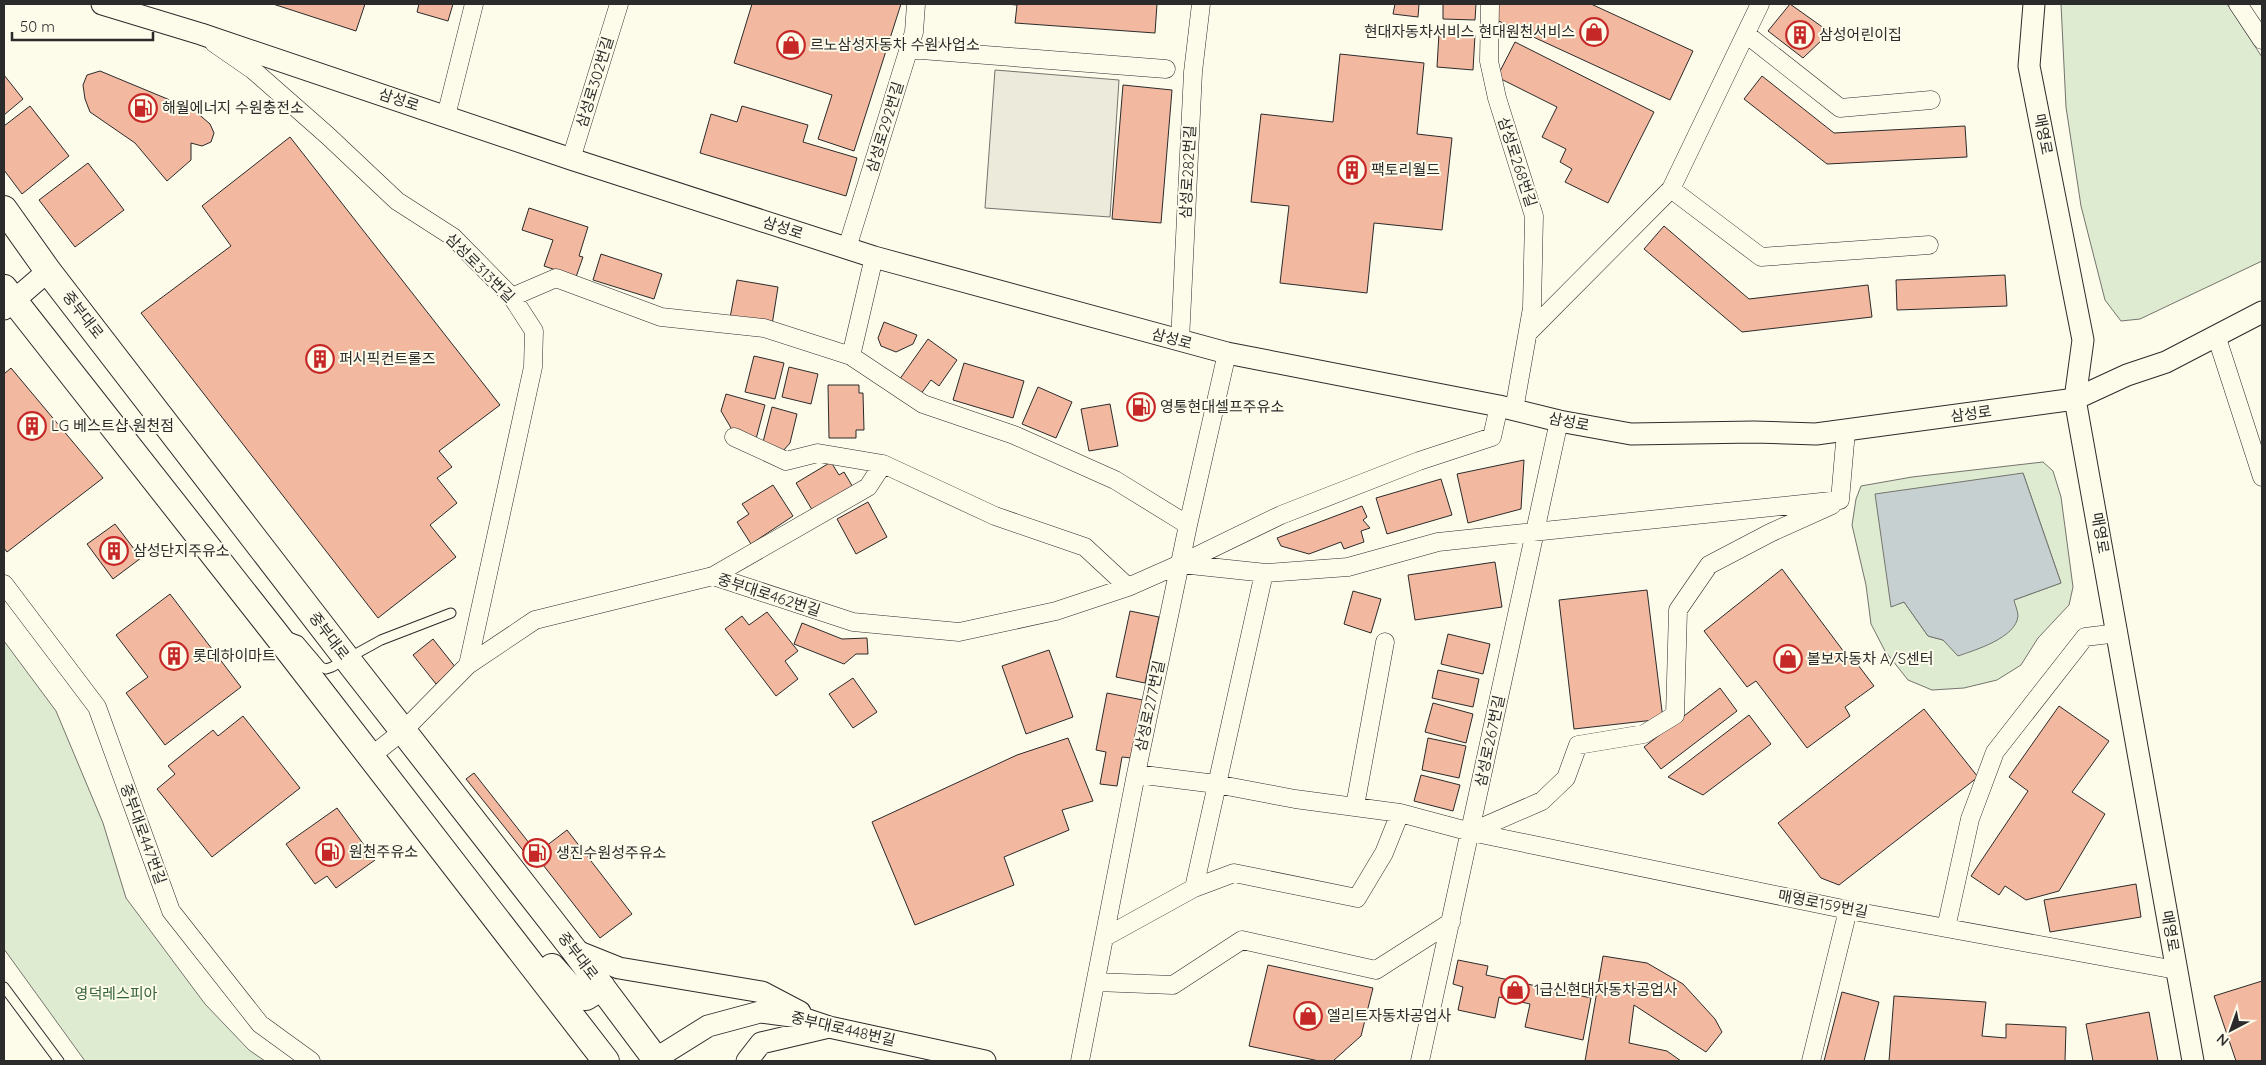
<svg xmlns="http://www.w3.org/2000/svg" width="2266" height="1065" font-family="Quicksand,'Noto Sans KR',sans-serif">
<style>
.green{fill:#deebd1;stroke:#74746e;fill-rule:evenodd}
.parking{fill:#eceadb;stroke:#74746e}
.water{fill:#c7d0d0;stroke:#74746e}
.building{fill:#f2b8a0;stroke:#2b2b2b}
.lines{fill:none;stroke-linecap:round;stroke-linejoin:round}
.service-casing{stroke:#2b2b2b;stroke-width:11}
.minor-casing{stroke:#2b2b2b;stroke-width:19}
.tertiary-casing{stroke:#2b2b2b;stroke-width:23}
.primary-casing{stroke:#2b2b2b;stroke-width:28}
.service{stroke:#fdfbea;stroke-width:9}
.minor{stroke:#fdfbea;stroke-width:18}
.tertiary{stroke:#fdfbea;stroke-width:21}
.primary{stroke:#fdfbea;stroke-width:26}
.labels{text-anchor:middle;stroke-width:4;stroke-linejoin:round;paint-order:stroke}
.poi-label{font-size:15px;fill:#2b2b2b;stroke:#fdfbea;text-anchor:start}
.street-label{font-size:15px;fill:#2b2b2b;stroke:#fdfbea}
.park-label{font-size:15px;fill:#34623c;stroke:#fdfbea}
</style>
<rect width="100%" height="100%" fill="#fdfbea"/>
<!-- green -->
<path class="green" d="M2061,4H2227L2262,57V261L2140,319L2121,321L2105,300L2081,206L2066,107Z
M2043,462L2053,471L2061,497L2073,587L2069,605L2038,638L2021,665L1997,680L1964,688L1932,690L1908,680L1885,651L1871,624L1866,585L1852,525L1856,499L1861,486L1912,477ZM2023,473L2061,583L2014,600L1943,640L1928,636L1904,602L1891,606Z
M4,641L56,711L103,823L126,898L205,1004L249,1050L265,1061H85L4,949Z"/>
<!-- parking -->
<path class="parking" d="M995,70L1119,80L1110,217L985,208Z"/>
<!-- water -->
<path class="water" d="M2023,473L2061,583L2014,600C2015,605 2018,611 2018,616C2016,638 1975,650 1958,656L1943,640L1928,636L1904,602L1891,607L1875,494Z"/>
<!-- building -->
<path class="building" d="M273,4H365L356,31Z
M419,4H453L448,21L417,12Z
M752,4H901L854,151L818,139L832,95L734,63Z
M1006,4H1157L1155,33L1015,23L1017,5Z
M1395,4H1419L1418,17L1393,14Z
M1443,4H1476L1475,20L1443,19Z
M1499,4H1591L1693,51L1670,100L1492,18Z
M1790,4L1828,31L1823,39L1803,58L1768,31Z
M1439,33L1475,35L1473,70L1437,67Z
M1515,42L1654,112L1608,203L1565,182L1572,169L1560,162L1566,149L1542,137L1557,107L1497,77Z
M1340,54L1424,63L1417,134L1452,138L1442,230L1374,223L1367,293L1280,283L1289,206L1251,202L1261,114L1333,122Z
M100,71L194,110L210,124L214,133L211,142L202,146L191,143V160L167,181L135,143L90,112L85,99L83,85L87,75Z
M4,75L23,99L4,115Z
M1762,76L1834,133L1965,126L1967,157L1827,164L1744,99Z
M1123,85L1172,90L1161,223L1112,219Z
M30,106L69,156L22,194L4,170V126Z
M742,106L808,125L803,142L857,158L846,196L700,153L711,114L737,122Z
M290,137L500,405L439,451L452,467L437,478L457,503L430,525L456,557L378,618L141,313L231,246L202,206Z
M88,163L124,210L75,247L39,200Z
M529,208L588,227L579,256L583,257L576,277L544,266L553,240L522,230Z
M1664,226L1749,299L1868,285L1872,317L1742,332L1644,249Z
M601,254L662,274L654,299L593,280Z
M2005,275L2007,306L1897,310L1896,280Z
M737,280L778,287L772,325L730,318Z
M884,322L917,335L913,344L896,352L881,346L878,338Z
M928,339L957,360L939,386L931,380L918,398L897,383Z
M754,356L784,363L775,399L745,392Z
M964,363L1024,381L1013,418L953,400Z
M789,367L818,374L811,404L782,397Z
M11,368L103,478L7,552L4,548V374Z
M828,385H859V393H863L864,430H856V438H829Z
M1038,387L1072,402L1056,438L1022,424Z
M726,394L765,405L756,439L734,433L721,411Z
M1110,404L1118,446L1089,451L1081,409Z
M772,407L797,414L790,443L783,451L762,446Z
M1524,460L1521,509L1468,523L1457,474Z
M831,462L839,475L844,472L854,489L814,513L796,483Z
M1441,479L1452,515L1387,534L1376,498Z
M773,485L793,516L751,544L737,522L749,514L742,504Z
M868,502L887,537L856,554L837,519Z
M1362,506L1367,517L1363,520L1370,528L1361,531L1364,542L1344,549L1341,542L1309,554L1281,546L1277,538Z
M115,524L141,558L113,579L87,544Z
M1495,562L1502,607L1415,620L1408,575Z
M1782,569L1853,664L1855,661L1874,686L1845,707L1850,716L1807,748L1756,681L1747,687L1704,631Z
M1647,590L1663,719L1574,729L1559,600Z
M1353,591L1381,599L1371,633L1344,624Z
M170,594L241,687L165,745L126,693L148,677L116,635Z
M1130,611L1159,617L1145,683L1116,677Z
M767,612L798,651L785,661L798,679L776,696L725,629L742,616L749,625Z
M802,623L842,639L867,638L868,654H856L844,664L794,644Z
M1448,634L1490,644L1483,674L1441,664Z
M433,639L456,668L436,684L413,655Z
M1049,650L1073,717L1026,734L1002,666Z
M1438,670L1479,679L1473,707L1432,698Z
M853,678L877,712L853,728L829,694Z
M1720,688L1737,711L1661,769L1644,747Z
M1107,693L1143,700L1132,758L1122,757L1117,786L1100,784L1106,752L1096,750Z
M1433,703L1473,714L1466,743L1425,732Z
M2059,706L2109,741L2072,792L2105,814L2059,891L2026,900L2005,886L1999,895L1971,876L2028,791L2009,777Z
M1924,709L1978,777L1839,885L1821,878L1778,823Z
M1749,715L1771,744L1703,795L1668,777Z
M243,716L300,788L212,857L157,789L175,774L168,766L213,730L218,736Z
M1068,738L1093,801L1062,810L1069,830L1004,857L1014,885L915,925L872,822L1017,755Z
M1428,738L1466,746L1459,778L1422,770Z
M474,773L537,853L567,830L632,914L600,938L540,861L534,864L466,779Z
M1421,775L1460,785L1453,811L1414,801Z
M337,808L375,860L336,888L327,876L315,884L286,844Z
M2136,884L2141,917L2050,932L2044,900Z
M1603,956L1647,963L1683,984L1715,1019L1722,1032L1706,1052L1634,1005L1629,1043L1667,1051L1681,1061H1585Z
M1458,960L1488,966L1486,975L1591,998L1583,1040L1525,1027L1530,1004L1499,997L1495,1018L1458,1010L1463,987L1453,984Z
M1268,965L1373,988L1361,1036L1333,1061H1319L1249,1046Z
M2262,981V1061H2236L2214,996Z
M1842,992L1879,1002L1864,1061H1824Z
M1894,996L1986,1002L1982,1036L2006,1038V1024L2066,1027L2065,1061H1889Z
M2149,1012L2158,1061H2093L2086,1024Z"/>
<g class="lines">
<defs>
<path id="service" d="M286,636L299,641L321,667L326,669L332,667L381,640L451,613
M4,987L59,1061"/>
<path id="minor" d="M1490,4L1489,61L1497,98L1534,216L1532,308L1514,410
M2238,4L2262,40
M1746,34L1840,108L1931,100
M214,43L253,70L327,135L397,201L453,237L512,297L534,331L533,367L468,665
M908,49L1166,69
M446,116L474,4
M571,159L619,4
M1671,189L1761,257L1929,245
M847,248L914,32L916,4
M512,297L556,278L661,317L764,328L851,356L923,404L1014,435L1115,480L1188,525
M1528,333L1671,189L1760,4
M2216,335L2262,477
M1180,341L1193,72L1201,4
M851,356L874,257
M734,437L786,461L818,453L883,464
M1181,564L1266,573L1348,567L1438,542L1840,500L1846,431
M713,576L868,487L883,464L995,516L1085,547L1128,587
M4,584L97,707L171,911L260,1024L311,1061
M371,756L403,731L468,665L535,620L713,576L853,622L959,632L1056,611L1128,587L1180,564L1281,515L1419,461L1492,437L1499,406
M1136,774L1216,784L1295,799L1400,813L1471,832L1848,910L2176,970
M1355,806L1385,642
M1471,832L1542,801L1566,778L1578,745L1644,734L1675,715L1678,610L1709,565L1770,533L1832,505
M1194,888L1264,573
M1946,928L1970,819L1995,752L2085,637L2118,633
M1105,937L1194,888L1234,873L1357,898L1384,853L1400,813
M1096,982L1173,985L1242,940L1376,970L1451,922
M1080,1061L1136,774L1188,525L1227,353
M1420,1061L1559,421
M1811,1061L1848,910"/>
<path id="tertiary" d="M102,4L201,34L571,159L874,257L1227,353L1499,406L1559,421L1631,434L1754,432L1816,434L2075,399L2127,375L2166,362L2262,312
M2034,4L2029,66L2083,340L2075,399L2193,1061
M4,309L48,271
M574,950L619,968L762,992L800,1012
M652,1061L708,1026L760,1012L799,1017L829,1027L985,1061
M747,1061L761,1043L829,1027"/>
<path id="primary" d="M4,209L48,271L347,659L574,950L657,1061
M4,288L276,634L606,1061
M552,967L575,993L586,997L602,987"/>
</defs>
<!-- service casing -->
<use href="#service" class="service-casing"/>
<!-- minor casing -->
<use href="#minor" class="minor-casing"/>
<!-- tertiary casing -->
<use href="#tertiary" class="tertiary-casing"/>
<!-- primary casing -->
<use href="#primary" class="primary-casing"/>
<!-- service -->
<use href="#service" class="service"/>
<!-- minor -->
<use href="#minor" class="minor"/>
<!-- tertiary -->
<use href="#tertiary" class="tertiary"/>
<!-- primary -->
<use href="#primary" class="primary"/>
</g>
<!-- icons -->
<defs>
<symbol id="shop-ring" viewBox="-11 -11 22 22"><circle r="9.5" fill="#fdfbea" stroke="#c62828" stroke-width="1.5"/><path d="M-5-2.5h2.3a2.7 3.5 0 0 1 5.4 0H5L5.5 6h-11ZM-1.5-2.5h3a1.5 2.3 0 0 0-3 0Z" fill="#c62828"/></symbol>
<symbol id="building-ring" viewBox="-11 -11 22 22"><circle r="9.5" fill="#fdfbea" stroke="#c62828" stroke-width="1.5"/><path d="M-4-6H4V6H1V3H-1V6H-4ZM-2.5-4.3h1.7v1.8h-1.7ZM.8-4.3h1.7v1.8H.8ZM-2.5-1h1.7V.8h-1.7ZM.8-1h1.7V.8H.8Z" fill="#c62828"/></symbol>
<symbol id="fuel-ring" viewBox="-11 -11 22 22"><circle r="9.5" fill="#fdfbea" stroke="#c62828" stroke-width="1.5"/><path d="M-5.5-6h7V0h2V4h1.3V-2.5L3-4.5l.8-.8L6-3V5H2.5V1h-1V6h-7ZM-4.2-4.7v3.2H.2V-4.7Z" fill="#c62828"/></symbol>
</defs>
<g fill-rule="evenodd">
<use href="#shop-ring" x="1578" y="16" width="32" height="32"/>
<use href="#building-ring" x="1784" y="19" width="32" height="32"/>
<use href="#shop-ring" x="775" y="29" width="32" height="32"/>
<use href="#fuel-ring" x="127" y="92" width="32" height="32"/>
<use href="#building-ring" x="1336" y="154" width="32" height="32"/>
<use href="#building-ring" x="304" y="343" width="32" height="32"/>
<use href="#fuel-ring" x="1125" y="391" width="32" height="32"/>
<use href="#building-ring" x="16" y="410" width="32" height="32"/>
<use href="#building-ring" x="98" y="535" width="32" height="32"/>
<use href="#building-ring" x="158" y="640" width="32" height="32"/>
<use href="#shop-ring" x="1772" y="643" width="32" height="32"/>
<use href="#fuel-ring" x="314" y="836" width="32" height="32"/>
<use href="#fuel-ring" x="521" y="837" width="32" height="32"/>
<use href="#shop-ring" x="1499" y="974" width="32" height="32"/>
<use href="#shop-ring" x="1292" y="1000" width="32" height="32"/>
</g>
<g class="labels">
<!-- poi labels -->
<g class="poi-label">
<text x="1575" y="37" text-anchor="end">현대자동차서비스 현대원천서비스</text>
<text x="1819" y="40">삼성어린이집</text>
<text x="810" y="50">르노삼성자동차 수원사업소</text>
<text x="162" y="113">해월에너지 수원충전소</text>
<text x="1371" y="175">팩토리월드</text>
<text x="339" y="364">퍼시픽컨트롤즈</text>
<text x="1160" y="412">영통현대셀프주유소</text>
<text x="51" y="431">LG 베스트샵 원천점</text>
<text x="133" y="556">삼성단지주유소</text>
<text x="193" y="661">롯데하이마트</text>
<text x="1807" y="664">볼보자동차 A/S센터</text>
<text x="349" y="857">원천주유소</text>
<text x="556" y="858">생진수원성주유소</text>
<text x="1534" y="995">1급신현대자동차공업사</text>
<text x="1327" y="1021">엘리트자동차공업사</text>
</g>
<!-- street labels -->
<g class="street-label">
<text transform="translate(595 82) rotate(-73)" y="5">삼성로302번길</text>
<text transform="translate(399 100) rotate(18)" y="5">삼성로</text>
<text transform="translate(885 127) rotate(-73)" y="5">삼성로292번길</text>
<text transform="translate(2043 134) rotate(79)" y="5">매영로</text>
<text transform="translate(1517 162) rotate(72)" y="5">삼성로268번길</text>
<text transform="translate(1188 172) rotate(-87)" y="5">삼성로282번길</text>
<text transform="translate(783 228) rotate(18)" y="5">삼성로</text>
<text transform="translate(480 268) rotate(45)" y="5">삼성로313번길</text>
<text transform="translate(83 315) rotate(52)" y="5">중부대로</text>
<text transform="translate(1172 339) rotate(15)" y="5">삼성로</text>
<text transform="translate(1971 414) rotate(-8)" y="5">삼성로</text>
<text transform="translate(1569 422) rotate(11)" y="5">삼성로</text>
<text transform="translate(2100 533) rotate(80)" y="5">매영로</text>
<text transform="translate(769 595) rotate(18)" y="5">중부대로462번길</text>
<text transform="translate(329 636) rotate(53)" y="5">중부대로</text>
<text transform="translate(1150 706) rotate(-78)" y="5">삼성로277번길</text>
<text transform="translate(1490 741) rotate(-78)" y="5">삼성로267번길</text>
<text transform="translate(143 834) rotate(70)" y="5">중부대로447번길</text>
<text transform="translate(1823 904) rotate(11)" y="5">매영로159번길</text>
<text transform="translate(2170 931) rotate(80)" y="5">매영로</text>
<text transform="translate(578 956) rotate(53)" y="5">중부대로</text>
<text transform="translate(843 1029) rotate(13)" y="5">중부대로448번길</text>
</g>
<!-- park labels -->
<g class="park-label">
<text x="116" y="999">영덕레스피아</text>
</g>
</g>
<!-- border -->
<rect width="2266" height="1065" fill="none" stroke="#2b2b2b" stroke-width="10"/>
<!-- north arrow -->
<g transform="translate(2231 1030) rotate(221)" stroke="#fdfbea" stroke-width="4" paint-order="stroke">
<path d="M0-4L9 19L0 12L-9 19Z" fill="#2b2b2b"/>
<text y="-8" font-size="14" font-weight="bold" text-anchor="middle" fill="#2b2b2b">N</text>
</g>
<!-- scale -->
<path d="M12 32v8h141v-8" fill="none" stroke="#2b2b2b" stroke-width="2.5"/>
<text x="20" y="32" font-size="15" fill="#2b2b2b" stroke="#fdfbea" stroke-width="4" paint-order="stroke">50 m</text>
</svg>
